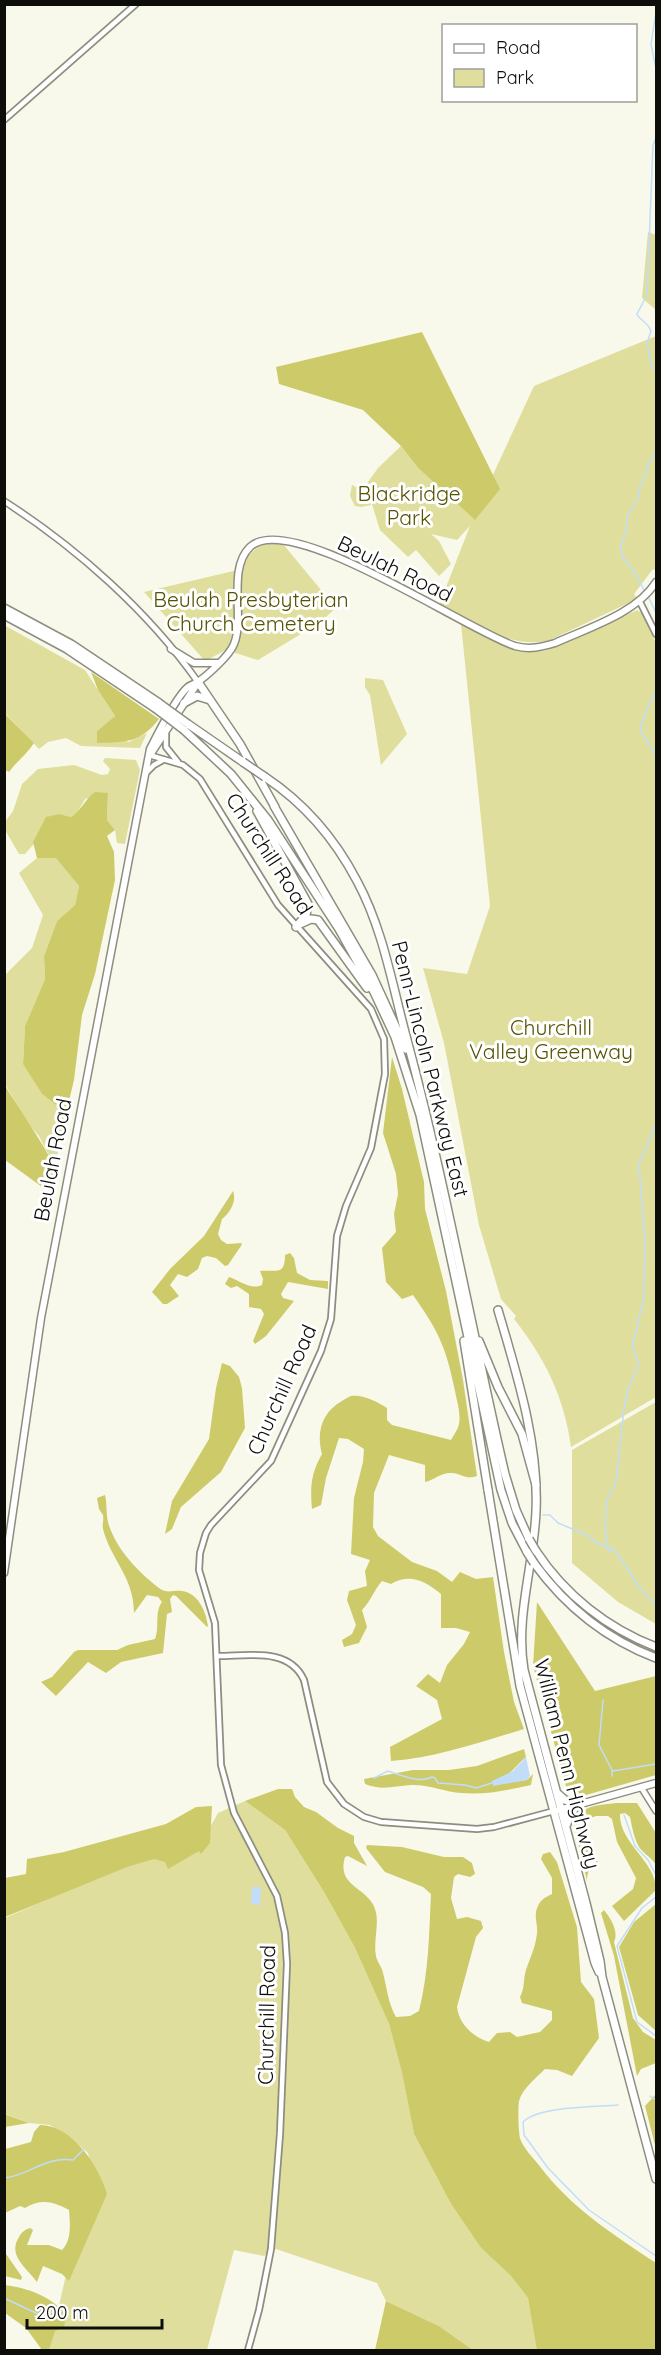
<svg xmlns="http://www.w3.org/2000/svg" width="661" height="2355" font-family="Quicksand,sans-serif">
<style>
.green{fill:#dfde9d}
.forest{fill:#cdcb69}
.water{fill:#c1ddf9}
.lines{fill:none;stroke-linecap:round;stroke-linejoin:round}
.stream{stroke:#c1ddf9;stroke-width:1.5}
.tertiary-casing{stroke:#8d8e80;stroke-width:8}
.secondary-casing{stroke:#8d8e80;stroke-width:8}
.primary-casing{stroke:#8d8e80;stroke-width:9}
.trunk-casing{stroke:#8d8e80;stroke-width:10}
.motorway-casing{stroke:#8d8e80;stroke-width:10}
.tertiary{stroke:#fff;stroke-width:4.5}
.secondary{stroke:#fff;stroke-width:5}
.primary{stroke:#fff;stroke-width:6}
.trunk{stroke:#fff;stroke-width:7}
.motorway{stroke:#fff;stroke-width:7}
.motorway-bridge-casing{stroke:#8d8e80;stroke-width:10;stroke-linecap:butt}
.motorway-bridge{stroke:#fff;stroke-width:7}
.labels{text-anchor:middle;stroke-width:6;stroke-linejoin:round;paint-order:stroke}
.park-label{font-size:21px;fill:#565304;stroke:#fff}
.street-label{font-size:21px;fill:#0d0e09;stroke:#fff}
</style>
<rect width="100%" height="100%" fill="#f8f9ea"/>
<!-- green -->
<path class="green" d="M648,232L656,235V310L642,298Z
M656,336V571L653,569L634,594L637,599L550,640C510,650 474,623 439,605L470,526L457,540L431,534L439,541L451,564L439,576L416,550L408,557L380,530L366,485L378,468L401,446L418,468L473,518L534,386Z
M352,485L366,492L371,505L361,507L355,506L350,496Z
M270,543L283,544L336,608L319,623L258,660L226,650L205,661L144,592L242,569C249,553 254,547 270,543Z
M637,610L643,614L656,643V1397L571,1447C564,1397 545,1358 514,1319L516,1316L501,1299L479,1225L444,1043L423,968L467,974L490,906L461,624C489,638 516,657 548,650Z
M4,625L85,670L115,716L97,731L129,742L147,733L140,748L81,746L66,738L48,742L39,749L5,713Z
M365,678L383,680L407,734L381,765L370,695L365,687Z
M105,758L136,760L140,770L125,844L117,843L115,830L107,820L108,793L85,799L77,813L71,817L60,814L25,854H19L5,830V822L13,811L22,784L38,769L74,765L102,775L108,774L110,769L103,761Z
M56,857L79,886L75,905L57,921L44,956L45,979L25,1026L23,1063L42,1094L66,1113L55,1167L39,1136L26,1121L5,1084L4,976L32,948L43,915L19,873L37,858Z
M656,1402V1624L618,1602L572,1563V1450Z
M245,1801L285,1830L324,1892L355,1948L389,2024L402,2073L414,2134L451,2204L481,2248L510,2275L528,2298L539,2350H473L439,2326L386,2301L377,2283L276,2249L264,2256L234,2250L207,2350H49L91,2164L88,2153L71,2138L50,2125L29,2123L5,2114V1918L209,1829L218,1813Z"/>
<!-- forest -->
<path class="forest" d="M422,332L500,489L475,520L418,468L401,446L363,410L279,384L276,367Z
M91,672L159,719C140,743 127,742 97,743V731L115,716L98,690Z
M4,713L34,743C27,754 17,761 9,772L5,770Z
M95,792L108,793L107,820L115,830L107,836L114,852L115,880L95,974L82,1015L74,1080L66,1113L42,1094L23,1064L25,1026L45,979L44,956L57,921L75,905L79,886L56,858H37L33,842L46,817L60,814L71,817C81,811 85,799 95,792Z
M392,1057L402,1089L424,1182L425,1209L446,1291L463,1380L477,1476C466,1480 462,1474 453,1473C440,1472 435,1480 425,1482V1465L389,1455L374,1493L373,1527L378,1536L412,1562L437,1571L452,1582L460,1572L476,1579L493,1577L504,1652L514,1702L524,1729C481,1742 435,1758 391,1761L390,1747L442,1719L437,1700L416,1686L428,1674L440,1683L447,1665L464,1644L470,1632L456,1628H441V1594C425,1581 410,1573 391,1584L382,1581C374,1590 371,1601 362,1610L367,1627L359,1643L344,1647L342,1640L352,1634L356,1625L347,1600L349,1591L367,1586L365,1571L370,1560L351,1554L354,1498L363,1462L364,1449L348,1439L339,1438L326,1478L321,1505L312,1509C310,1487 311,1473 322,1454C316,1432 322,1412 342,1401C345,1399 348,1397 351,1396C363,1394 378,1402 387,1408V1420L392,1425L451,1440C454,1435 458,1429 459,1424C461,1413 457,1402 455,1391C446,1347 439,1332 413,1295L402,1299L386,1282L382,1248L396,1232L394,1214L398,1194L396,1174L383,1133Z
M4,1084C21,1112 40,1138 55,1167L49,1192L5,1160Z
M233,1191C237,1201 230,1213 222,1219L218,1234L221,1240L227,1244L242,1243L241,1246L228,1265L225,1266L216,1258L207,1256L202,1258L198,1269L187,1277L178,1274L170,1285L179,1296L167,1304H163L152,1292L170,1269L204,1236Z
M290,1253L294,1258L297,1273L310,1280L328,1281V1289L288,1282L281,1294L283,1298L294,1301L266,1336L255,1344L253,1341L264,1314L261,1309L249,1307V1294L237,1286L231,1288L225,1284L229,1277C241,1281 250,1290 262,1285L263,1279L260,1271C275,1269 285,1277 285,1255Z
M222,1363L230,1366L239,1377L242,1388L245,1428L221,1472L181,1507L172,1529L165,1534L172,1501L209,1439L216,1388Z
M105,1495C107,1502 106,1513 108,1522C115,1548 138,1572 159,1588C167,1594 173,1590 182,1591C198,1593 206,1611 208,1626L207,1627L176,1596L173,1595L170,1599L172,1612L167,1614L163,1653L121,1662L106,1673L88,1662L56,1696L41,1682L52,1677L74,1652L78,1650H117L128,1645L155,1639C160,1627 154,1613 162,1602L158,1597L147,1595L134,1613C134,1577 111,1560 103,1529C102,1524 104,1521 103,1515L99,1509L97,1498Z
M537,1602L595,1691L656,1676V1775L579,1797L567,1790L533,1666Z
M524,1749L526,1757C515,1766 510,1777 495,1780L493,1785L527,1780L533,1774L531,1785C508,1790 486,1795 462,1793C444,1792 429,1784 411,1785C394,1786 382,1791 365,1784L364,1779L413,1770H449L477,1766Z
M278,1789H292L295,1797L304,1807L316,1812L338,1828L354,1836V1843L367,1866L348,1856L345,1857C336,1887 368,1887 375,1909C380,1923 373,1941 376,1956C377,1962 382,1967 383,1973C387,1988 388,2003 396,2017L410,2016L419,2011C429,1970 429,1935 431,1894L423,1887L385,1872L366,1848L367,1845L402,1847L444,1857H463L472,1863L475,1874L470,1877L458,1874L454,1877L451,1898L457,1919L467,1917L481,1921L483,1928L476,1937L457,2007C459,2024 473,2037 489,2042L497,2033L510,2032L517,2037L540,2032L552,2020V2011L522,2003L520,1997C525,1988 523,1979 526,1970C530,1958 536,1946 537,1933C538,1923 533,1916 538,1906C541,1899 546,1897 552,1894V1878L541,1859L543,1854L550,1852L557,1862L577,1927L581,1982L594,1999L599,2038L572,2076L557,2070L545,2069C537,2077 522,2089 519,2101C518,2107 518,2136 521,2141C525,2149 532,2157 538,2164C571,2208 611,2233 656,2263V2350H537L528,2298L510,2275L481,2248L451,2204L414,2134L402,2073L389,2024L355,1948L324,1892L285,1830L245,1801Z
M617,1803H637L656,1833V1865C652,1858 644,1854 639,1847C634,1838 632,1827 630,1817L625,1813L620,1814C619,1843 657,1862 656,1890L624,1921L612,1906L633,1889L636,1878L617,1842L612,1819L608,1816H596L583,1821L581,1828L587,1845L598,1862C590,1867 587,1872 587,1881L574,1825C577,1805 600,1805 617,1803Z
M212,1806L210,1843L201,1854L199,1851L168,1869L165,1862L154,1859L127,1867L5,1917V1878L26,1874L27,1859L64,1852L166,1824L196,1807Z
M656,1904V2031L638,2015L619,1947L634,1922Z
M604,1910C611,1919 619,1931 614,1942L633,2018L643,2032L656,2040V2063L641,2069L637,2076L614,1956L601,1913Z
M656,2094V2149L645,2106Z
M4,2114L29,2123L5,2127Z
M40,2125C72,2125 99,2166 107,2194L69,2281L62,2274L43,2266L37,2282C27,2268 7,2256 19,2237C22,2232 24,2230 30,2228L33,2230L27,2245H49L62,2250C72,2240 70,2223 69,2210C54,2202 41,2198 25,2208L20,2206L5,2213V2149L31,2142L34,2132Z
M4,2251L22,2277L21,2280L5,2276Z
M5,2285C27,2288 52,2296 66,2315L64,2327L55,2331L49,2350H42L26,2328L5,2313Z
M386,2301L439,2326L473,2350H375Z"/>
<!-- water -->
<path class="water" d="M526,1757L530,1776L527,1780L493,1786L492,1781L513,1771Z
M252,1887H261L260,1905L251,1904Z"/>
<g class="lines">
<!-- stream -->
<path class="stream" d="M656,12L651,44L656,69
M656,138L653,145L647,295L637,314C639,320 647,321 651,331L647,343L652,367L656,371
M645,592L635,573L622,556L621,545L626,531L627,517L639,496V489L647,472V467L656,450
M648,596L656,613
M656,690L640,726L642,733L656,755
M53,1157L61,1134
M543,1515H550L558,1523L587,1535L594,1541L609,1549
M609,1549H614L639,1587L656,1605
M609,1552L605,1526L607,1500L616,1482L624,1408L628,1389L639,1364L633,1349V1343L644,1298V1282L645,1244L639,1164L656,1123
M603,1700L599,1745L612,1770V1776
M613,1771L656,1764
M374,1778L388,1771C401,1775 420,1784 432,1777L435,1778L438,1783L465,1785L476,1788L492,1783
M624,1815L635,1846L648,1860L656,1875
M656,1897L642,1908L617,1946L637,2022L656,2036
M650,2096L654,2099L656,2098
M618,2105C596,2107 538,2106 523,2122L524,2135L548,2168L589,2210L656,2256
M4,2178C29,2176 44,2156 73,2160L84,2149
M4,2298L38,2314L62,2311"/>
<defs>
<path id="tertiary" d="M4,120L136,4
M640,602L656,634
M166,733V747L178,762
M149,755L183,765L200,779L278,905L371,1009L384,1039L385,1074L371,1148L346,1206L337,1236L331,1319L321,1351L271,1461L211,1525L206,1533L200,1553L199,1570L215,1623L221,1765L234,1813L277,1896L285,1933L287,1964L280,2134L271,2249L259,2310L248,2350
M146,773L154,765L163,760
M218,1656C248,1656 289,1647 304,1680L327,1782L344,1804L364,1817L381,1822L477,1829L494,1827L554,1811"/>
<path id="secondary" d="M4,501C77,548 148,611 198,682
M641,1787L656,1811"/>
<path id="primary" d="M171,649L194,663H218
M150,755L197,684
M4,1573L41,1318L150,749C157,735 177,696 188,687C190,685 194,684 196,683C206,677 230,655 234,644C245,617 227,569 250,547C289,509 468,631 515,646C529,650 542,647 555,643C588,628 637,613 656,582
M559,1810L656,1783"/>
<path id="trunk" d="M498,1310C517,1375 539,1443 536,1511C534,1565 515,1617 524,1670L586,1903L600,1961L602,1977L656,2179
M488,1490L520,1686L595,1963L599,1972
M558,1794L565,1800L578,1805L569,1815L567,1824"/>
<path id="motorway" d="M4,608L71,644L159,703
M4,615L67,649L155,708
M198,682L240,744L275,807
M184,703L197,696L210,700
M188,724L243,762
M184,730L231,774L268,820L339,929L374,992L395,1037L420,1115L501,1490L512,1523L527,1552
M265,777C304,803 335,839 357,881C383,929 392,984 406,1036C445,1180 471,1328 505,1474L516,1510L529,1539
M274,806L372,975L406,1049
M257,811L308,904L306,915L296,927
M300,924L311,919L318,920L367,988
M464,1341L488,1490
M479,1341L498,1387L522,1434L536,1485
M536,1551C565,1595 607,1628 656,1647
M534,1563C566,1607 606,1639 656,1658"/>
</defs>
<!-- tertiary casing -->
<use href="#tertiary" class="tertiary-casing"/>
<!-- secondary casing -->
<use href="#secondary" class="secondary-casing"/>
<!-- primary casing -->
<use href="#primary" class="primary-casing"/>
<!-- trunk casing -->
<use href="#trunk" class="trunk-casing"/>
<!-- motorway casing -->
<use href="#motorway" class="motorway-casing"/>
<!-- tertiary -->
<use href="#tertiary" class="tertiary"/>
<!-- secondary -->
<use href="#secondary" class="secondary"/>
<!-- primary -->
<use href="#primary" class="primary"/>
<!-- trunk -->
<use href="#trunk" class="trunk"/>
<!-- motorway -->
<use href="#motorway" class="motorway"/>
<defs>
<path id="motorway-bridge" d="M159,703L188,724
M155,708L184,730
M243,762L265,777
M529,1539L536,1551
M527,1552L534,1563"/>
</defs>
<!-- motorway-bridge casing -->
<use href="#motorway-bridge" class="motorway-bridge-casing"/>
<!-- motorway-bridge -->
<use href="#motorway-bridge" class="motorway-bridge"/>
</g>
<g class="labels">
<!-- park labels -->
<g class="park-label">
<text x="409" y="501">Blackridge<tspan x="409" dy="24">Park</tspan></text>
<text x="251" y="607">Beulah Presbyterian<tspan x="251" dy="24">Church Cemetery</tspan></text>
<text x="551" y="1035">Churchill<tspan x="551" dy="24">Valley Greenway</tspan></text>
</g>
<!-- street labels -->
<g class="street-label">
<text transform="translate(395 569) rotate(26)" y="7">Beulah Road</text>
<text transform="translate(269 854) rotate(57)" y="7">Churchill Road</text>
<text transform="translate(430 1069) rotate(76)" y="7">Penn-Lincoln Parkway East</text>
<text transform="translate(53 1160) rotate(-79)" y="7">Beulah Road</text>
<text transform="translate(282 1390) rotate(-66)" y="7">Churchill Road</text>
<text transform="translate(567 1764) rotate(76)" y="7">William Penn Highway</text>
<text transform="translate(267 2015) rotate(-89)" y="7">Churchill Road</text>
</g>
</g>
<!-- border -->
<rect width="661" height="2355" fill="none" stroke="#0d0e09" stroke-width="12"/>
<!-- legend -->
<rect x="442" y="24" width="195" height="78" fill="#ffffff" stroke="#9e9f9d" stroke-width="1.5"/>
<rect x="454" y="44" width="30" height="9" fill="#ffffff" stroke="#9e9f9d" stroke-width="1.5"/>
<text x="496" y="54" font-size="18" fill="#0d0e09">Road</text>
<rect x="454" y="69" width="30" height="18" fill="#dfde9d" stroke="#9e9f9d" stroke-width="1.5"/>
<text x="496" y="84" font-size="18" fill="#0d0e09">Park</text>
<!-- scale -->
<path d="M27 2319v9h135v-9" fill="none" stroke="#0d0e09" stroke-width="3"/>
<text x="36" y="2319" font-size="18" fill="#0d0e09" stroke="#ffffff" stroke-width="4.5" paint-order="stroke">200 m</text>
</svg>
